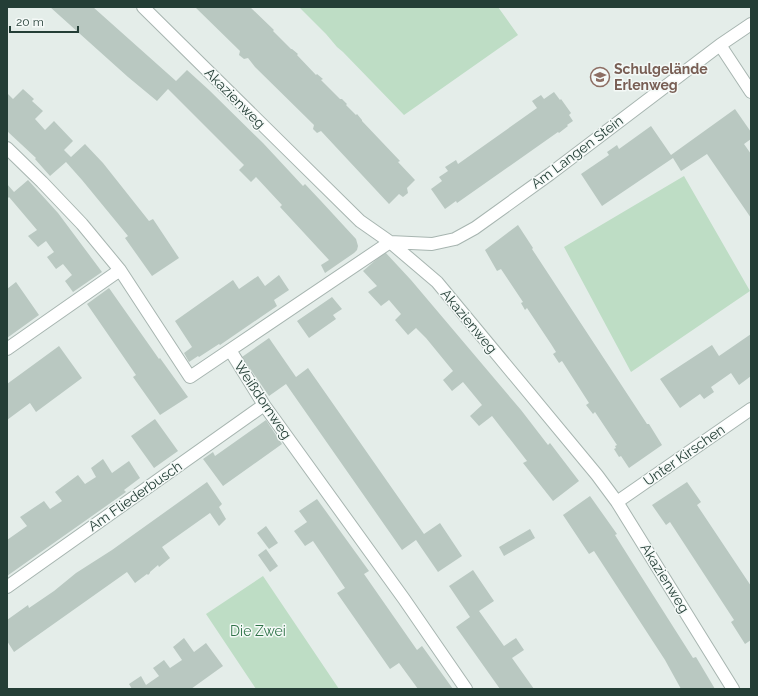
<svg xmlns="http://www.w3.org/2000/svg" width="758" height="696" font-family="Raleway,sans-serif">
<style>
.green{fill:#beddc5}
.building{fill:#b9c8c1}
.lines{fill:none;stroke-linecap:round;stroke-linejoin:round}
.street-casing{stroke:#a7b5b0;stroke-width:14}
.street{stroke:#fff;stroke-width:12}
.labels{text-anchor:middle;stroke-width:3;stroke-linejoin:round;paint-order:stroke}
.education-label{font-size:14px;font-weight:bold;fill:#785e54;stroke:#f4f9f7;text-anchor:start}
.street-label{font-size:14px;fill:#243e36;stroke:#f4f9f7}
.park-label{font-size:14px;fill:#2f7348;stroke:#f4f9f7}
</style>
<rect width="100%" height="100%" fill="#e4ede9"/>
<!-- green -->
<path class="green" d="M299,7H498L518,35L404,115L343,52L337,47L326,34Z
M684,176L750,291L631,372L564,247Z
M263,576L339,689H256L206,614Z"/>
<!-- building -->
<path class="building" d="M50,7H93L176,81L187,70L209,90L263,143L303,186L305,184L321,201L356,239L358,246L357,250L354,253L325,273L321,265L329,260L280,207L282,205L256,177L251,182L239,170L244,165L168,89L157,101L128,77Z
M195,7H250L274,30L273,31L291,49H292L298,54L297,55L316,75L317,74L323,79L321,80L340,99H342L347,104L346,105L356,115L357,114L362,120V121L400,161L398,162L415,180L407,188L408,193L403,197L399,194L389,204L321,131L317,133L313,129L314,125L255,67L248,58L244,59L239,55L240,51Z
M23,89L34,99L32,101L43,111L35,119L45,130L54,121L73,141L64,150L71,157L85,144L103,163L149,221L153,219L179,258L152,276L125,238L128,236L82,180L66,162L50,176L35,159L36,158L7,131V93L13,99Z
M554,92L560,100L561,99L571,113L569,115L573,121L567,125L568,126L559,133L558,132L457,203L456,201L445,209L431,189L442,181L439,177L448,171L445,167L456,160L458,164L537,108L532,101L541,95L544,99Z
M735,109L751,132V139L744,144L751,154V218L707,154L681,171L673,158L602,206L581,174L609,155L607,152L617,145L619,149L651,126L671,155Z
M28,180L58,213L102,272L73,292L65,281L72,275L63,264L56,269L47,257L54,252L46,241L38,247L28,236L37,230L9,197L7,199V184L14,192Z
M518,225L533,248L532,249L647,424H649L662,445L629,468L621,456L619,457L614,449L616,448L615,446L617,445L595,412L593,414L586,405L589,403L562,361L559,363L553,354L556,352L551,344L527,308L525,310L521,303L523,302L501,269L497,271L485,250Z
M385,252L411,280L521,410L548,445L550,443L579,481L553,501L523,463L527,461L492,416L479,426L470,416L482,405L463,382L452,391L443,380L453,371L426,338L416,328L408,335L395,320L401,314L389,300L381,306L368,292L377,286L363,271Z
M279,275L289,290L274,300L277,306L220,345L219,344L199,357L198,356L189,362L184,353L192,347L175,321L233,280L239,289L258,276L265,286Z
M16,282L39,315L7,338V289Z
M109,288L159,359L160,358L188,397L160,415L133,377L136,375L87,304Z
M332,297L342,309L333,315L336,319L309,338L297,321Z
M751,334V376L739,385L731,373L711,387L714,392L704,399L700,394L680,408L660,379L712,345L719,356Z
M269,338L296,377L308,368L424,534L440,523L462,556L438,572L416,540L402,550L286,384L269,396L242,357Z
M59,346L82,378L36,412L30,403L7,420V384Z
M155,419L178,451L154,468L131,436Z
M266,420L282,444L223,486L203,459L213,452L215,456Z
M103,459L112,473L129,461L140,478L124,490L126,492L7,576V540L27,526L20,517L44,501L50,509L62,501L55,492L78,475L85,484L96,477L91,468Z
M207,482L222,504L219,507L226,519L219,526L210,513L162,547L170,558L159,567L158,565L150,572V573L148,575L147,574L135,583L127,572L14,652L7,641V620L28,605L29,608L54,591L76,573L112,550Z
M687,482L701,502L697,505L751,586V640L745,644L731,622L734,620L670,522L666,525L652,505Z
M590,496L617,534L615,535L639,573L693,658L696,657L715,689H681L665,660L594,551L589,554L563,515Z
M317,499L369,571L364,574L417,650L422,646L453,689H418L399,663L390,669L337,593L345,588L313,541L305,546L294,531L307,522L299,511Z
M266,526L278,543L269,549L257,533Z
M530,529L535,538L504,556L499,547Z
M266,549L278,566L270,572L258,555Z
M473,570L494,601L479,611L504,646L516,638L524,650L512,658L534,689H500L456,627L470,617L449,586Z
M184,638L194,652L206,643L223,666L191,689H132L129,684L141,676L146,685L159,676L153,668L164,660L170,668L182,660L173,647Z"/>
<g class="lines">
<defs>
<path id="street" d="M143,7L360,221L390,242L437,282L597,475L617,502L733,689
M720,45L751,92
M7,148L42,182L82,224L120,270L190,377L230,350L264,405L272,416L404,599L466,689
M7,349L120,270
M230,350L390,242L432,244L455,239L475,228L550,174L720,45L751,24
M617,502L751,409
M7,587L264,405"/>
</defs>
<!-- street casing -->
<use href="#street" class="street-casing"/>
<!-- street -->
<use href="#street" class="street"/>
</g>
<!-- icons -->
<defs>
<symbol id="school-ring" viewBox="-11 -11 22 22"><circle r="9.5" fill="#f4f9f7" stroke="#8d6e63" stroke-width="1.5"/><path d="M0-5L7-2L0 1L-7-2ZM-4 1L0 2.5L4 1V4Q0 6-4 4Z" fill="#8d6e63"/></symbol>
</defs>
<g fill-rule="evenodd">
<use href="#school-ring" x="589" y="66" width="22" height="22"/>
</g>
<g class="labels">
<!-- education labels -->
<g class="education-label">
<text x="614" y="74">Schulgelände<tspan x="614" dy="16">Erlenweg</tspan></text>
</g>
<!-- street labels -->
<g class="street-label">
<text transform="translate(235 98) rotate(45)" y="5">Akazienweg</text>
<text transform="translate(577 152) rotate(-37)" y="5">Am Langen Stein</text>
<text transform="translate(469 321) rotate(50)" y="5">Akazienweg</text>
<text transform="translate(263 400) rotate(56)" y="5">Weißdornweg</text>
<text transform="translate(684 455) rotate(-35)" y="5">Unter Kirschen</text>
<text transform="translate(135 496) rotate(-35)" y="5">Am Fliederbusch</text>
<text transform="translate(665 578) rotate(58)" y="5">Akazienweg</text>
</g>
<!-- park labels -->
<g class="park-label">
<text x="258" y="636">Die Zwei</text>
</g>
</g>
<!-- border -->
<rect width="758" height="696" fill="none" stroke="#243e36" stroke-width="16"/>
<!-- scale -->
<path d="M10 26v6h68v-6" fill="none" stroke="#243e36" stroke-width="2"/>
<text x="16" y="26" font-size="12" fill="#243e36" stroke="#f4f9f7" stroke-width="3" paint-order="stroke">20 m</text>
</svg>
